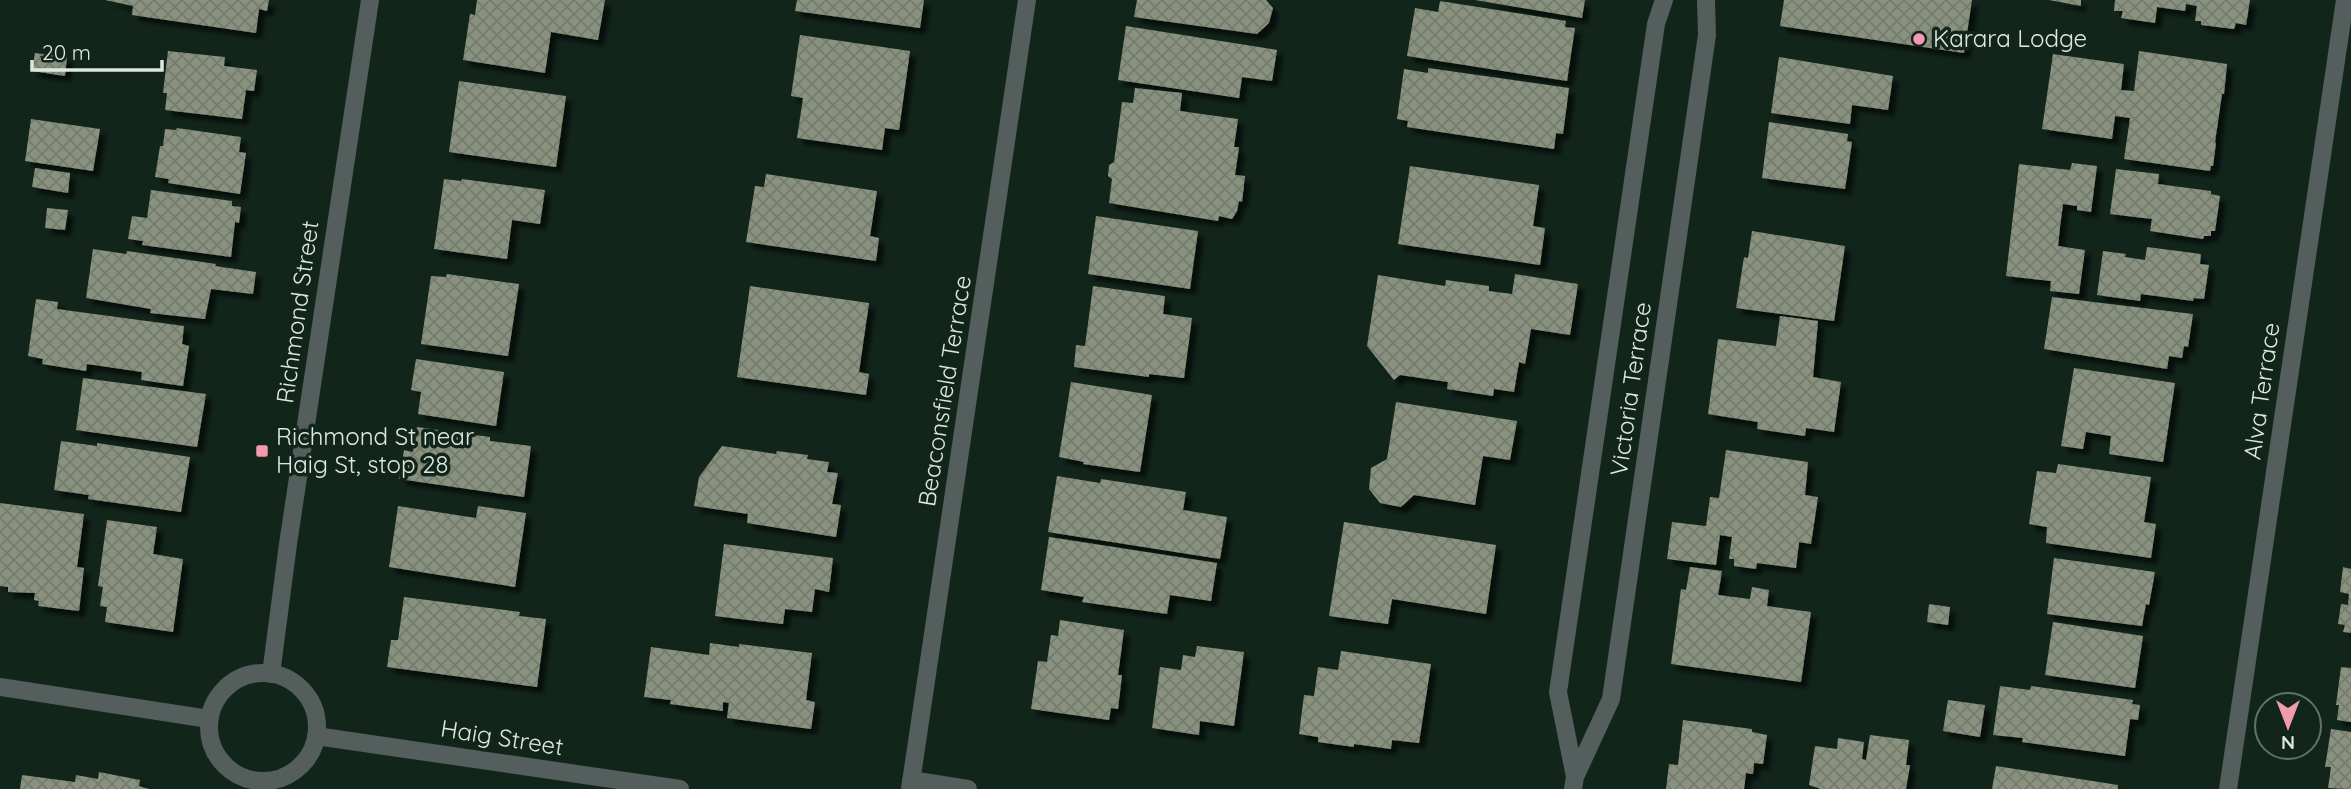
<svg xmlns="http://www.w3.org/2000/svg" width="2351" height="789" font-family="Quicksand,sans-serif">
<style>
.building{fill:url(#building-cross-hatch);filter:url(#shadow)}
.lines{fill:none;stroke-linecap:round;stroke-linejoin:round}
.minor{stroke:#535e5d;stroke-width:18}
.tertiary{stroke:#535e5d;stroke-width:18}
.poi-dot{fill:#f29aae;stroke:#12251b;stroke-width:2.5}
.labels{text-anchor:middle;stroke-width:7;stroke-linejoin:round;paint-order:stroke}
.poi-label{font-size:24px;fill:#dde8e1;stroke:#12251b;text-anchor:start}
.street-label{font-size:24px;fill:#dde8e1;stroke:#12251b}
</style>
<defs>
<pattern id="building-cross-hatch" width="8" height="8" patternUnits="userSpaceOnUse" patternTransform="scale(1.75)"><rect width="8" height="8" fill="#89927e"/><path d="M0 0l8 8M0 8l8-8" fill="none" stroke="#747b6d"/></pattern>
<filter id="shadow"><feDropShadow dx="6" dy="6" stdDeviation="2" flood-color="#0009"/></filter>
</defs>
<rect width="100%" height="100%" fill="#12251b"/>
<!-- building -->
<path class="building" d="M105,0H269L267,11L259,9L256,33L132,15L133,6Z
M477,0H605L598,40L551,32L545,73L463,60L470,14L475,15Z
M797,0H924L920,28L795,11Z
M1137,0H1266L1273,8L1269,23L1257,34L1134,17Z
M1475,0H1585L1582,18Z
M1784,0H1972L1964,53L1780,26Z
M2049,0H2081V6Z
M2115,0H2250L2246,25L2236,23L2234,29L2201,25V21H2195L2197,6L2186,4L2185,11L2157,7L2155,23L2121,18L2123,11H2114Z
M1440,1L1566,21L1565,27L1575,28L1567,81L1407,56L1415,8L1438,12Z
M1126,26L1277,50L1272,81L1242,77L1239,98L1118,80Z
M800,35L910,51L899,130L885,128L882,150L797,138L803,98L791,96Z
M168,51L225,57L224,66L257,70L254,91L246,90L242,119L165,110L167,93H163Z
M2139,51L2227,64L2224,94H2222L2215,142L2216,143L2213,166H2211L2210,171L2124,159L2130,118L2115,116L2112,139L2042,129L2053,54L2124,64L2121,90L2134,91Z
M35,53L67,57L65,76L32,71Z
M1779,57L1893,76L1888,110L1852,105L1850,124L1771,113Z
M1428,68L1569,88L1563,134L1556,133L1554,149L1407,127L1408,121L1397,119L1404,69L1428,73Z
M459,81L566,96L556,167L449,152Z
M1135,88L1182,93L1180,111L1238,119L1234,147H1239L1235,175L1245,176L1242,202L1239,201L1237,211L1232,219L1219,216L1218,221L1109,203L1112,179L1108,176L1109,165L1114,162L1122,102L1133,103Z
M31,119L100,129L93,171L25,161Z
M1769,122L1848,134L1847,141L1852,142L1845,189L1762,178Z
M177,128L241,137L239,152L246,153L240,194L168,183L169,179L155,177L160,146H163L165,129L176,130Z
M2072,163L2097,166L2091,212L2077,210V206L2063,204L2060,227L2058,246L2085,250L2079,294L2050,291L2051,281L2006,276L2019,164L2070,170Z
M1410,166L1539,185L1533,226L1545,228L1540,265L1398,244Z
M35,168L70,173L68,193L32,187Z
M2116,169L2159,174L2158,184L2211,191V194L2220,196L2215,231H2211V236H2204L2203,239L2150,231L2152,219L2110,214Z
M766,174L877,191L870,236L879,238L876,261L746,242L755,186L764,187Z
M444,179L461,181L462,179L545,190L540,224L512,220L507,259L434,249Z
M151,190L232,201V206L241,207L239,223L235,222L231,257L142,245L143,241L128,239L132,216L147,218Z
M47,208L68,210L65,230L45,228Z
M1096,216L1198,231L1190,289L1088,274Z
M1752,231L1845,246L1834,321L1736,308L1744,257L1748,258Z
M2147,247L2201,254L2200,264L2209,265L2204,299L2194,298L2193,301L2141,294L2140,301L2097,295L2103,251L2126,254L2125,257L2145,260Z
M93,249L126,254L127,251L216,264L215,266L256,272L253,294L211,289L205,319L150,313L151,309L86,298Z
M447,274L519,284L508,356L421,344L431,276L446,277Z
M1515,274L1578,284L1570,335L1531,329L1525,364L1519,362L1514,392L1494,389L1493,396L1447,389L1448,382L1400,375L1394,380L1367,346L1378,275L1445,286L1446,280L1489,286V291L1512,294Z
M750,286L869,303L859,372L869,374L866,395L737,377Z
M1093,286L1165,296L1163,314L1192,318L1184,378L1149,374V377L1074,367L1076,345L1085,346Z
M2052,297L2193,314L2188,347L2184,346L2182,358L2169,356L2167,369L2044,349Z
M36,299L58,302L57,309L184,326L182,344L189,346L183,386L141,380L142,372L87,364L86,371L42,364L43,359L28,356Z
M1780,316L1818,321L1813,377L1841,382L1834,432L1806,428L1805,436L1757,429L1758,422L1708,414L1718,339L1776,346Z
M416,359L504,372L496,426L418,414L421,392L411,390Z
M2074,368L2175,383L2163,462L2109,454L2111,436L2086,432L2083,449L2061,446Z
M83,378L206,394L197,447L76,430Z
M1071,382L1152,395L1140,472L1083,464L1084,462L1059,457Z
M1396,402L1517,421L1510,460L1483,456L1475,505L1414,495L1401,507L1380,503L1369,489L1371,468L1387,459Z
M417,427L490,437V441L531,446L524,497L399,479L404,450L413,452Z
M61,441L97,446V443L190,457L181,512L88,499L89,495L54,490Z
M722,446L776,454L777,451L808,455L807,459L829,462L827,472L838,473L832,504L841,505L836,537L747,523L748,514L694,506L699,477Z
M1726,450L1808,462L1805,495L1818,497L1811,544L1799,542L1796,568L1757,563L1756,569L1734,566V559H1729L1732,537L1720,535L1716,565L1667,559L1672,522L1706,526L1710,497L1719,498Z
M2058,464L2151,477L2144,522L2156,524L2151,558L2046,543L2047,527L2029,524L2037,471L2056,473Z
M1057,476L1100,483L1101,479L1186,492L1183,510L1227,517L1220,559L1048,532Z
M0,503L84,514L77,567L84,568L79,611L38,606L39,601L34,600L35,593L8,592V587L0,586Z
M398,506L476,518L478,506L526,513L515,587L389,567Z
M107,520L157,527L153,554L183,559L173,632L105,622L107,607L100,606L103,587L98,586Z
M1344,522L1496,545L1486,614L1392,599L1388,624L1329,616Z
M1049,537L1217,563L1211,601L1170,595L1167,614L1082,602L1084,597L1041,590Z
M724,544L833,558L829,592L815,589L812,612L785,609L783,624L715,616Z
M2054,558L2155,572L2149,605L2146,604L2142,626L2047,614Z
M1690,567L1722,571L1718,595L1750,599L1752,587L1769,590L1767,606L1811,612L1801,682L1671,664L1681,589L1686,590Z
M2343,567L2351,569V633L2343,632L2345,625L2338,624L2341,604L2348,605L2349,594L2340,592Z
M404,597L520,612L519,616L546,619L537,687L387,667L391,640H398Z
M1929,604L1950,607L1948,625L1927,622Z
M1060,620L1124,630L1118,675H1122L1118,709L1111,708L1109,720L1031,709L1038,661L1047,662L1051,635L1058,636Z
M2053,622L2143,636L2135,688L2045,675Z
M710,643L739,647V644L812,653L806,700L815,702L811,729L727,718L729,703L723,702V711L670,704L671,700L644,697L651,647L709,655Z
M1197,646L1244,652L1234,726L1200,721L1199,735L1152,728L1160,667L1181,670L1183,655L1195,657Z
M1341,651L1431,664L1419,743L1392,740L1391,749L1354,744V747L1318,742V737L1299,734L1304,695L1314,696L1318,667L1338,670Z
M2341,667L2351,668V722L2337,720L2339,705H2336Z
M2000,686L2030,690L2031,686L2133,700L2132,704L2140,705L2138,720L2130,719L2125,756L2022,742L2023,738L1993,735Z
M1948,700L1985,705L1980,737L1943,731Z
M1683,720L1752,729V732L1767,735L1763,764L1754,763L1753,774L1746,773L1744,789H1666L1669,764L1678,765Z
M2331,729L2351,732V789L2328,788L2331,767H2325Z
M1870,735L1909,740L1906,765H1910L1906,789H1821L1809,785L1815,746L1837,749L1838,738L1864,742L1862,759L1866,760Z
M1996,766L2118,785V789H1992Z
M99,772L140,780L139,786L149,789H20L22,775L75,782L76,775L98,779Z"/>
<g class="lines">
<!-- minor -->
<path class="minor" d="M0,687L209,719
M316,736L680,789
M1575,777L1558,692L1656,24L1664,0
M911,780L968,789
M910,789L1027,0
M1573,789L1575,777L1611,699L1707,35L1706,0
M2228,789L2345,0"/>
<!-- tertiary -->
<path class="tertiary" d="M209 727a54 54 0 1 1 108 0a54 54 0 1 1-108 0Z
M271,674L288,544L370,0"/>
</g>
<!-- markers -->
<g class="poi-dot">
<circle cx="1919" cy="39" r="7"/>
<rect x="255" y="444" width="14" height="14" rx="3.5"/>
</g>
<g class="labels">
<!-- poi labels -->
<g class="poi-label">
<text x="1933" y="47">Karara Lodge</text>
<text x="276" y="445">Richmond St near<tspan x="276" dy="28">Haig St, stop 28</tspan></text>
</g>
<!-- street labels -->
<g class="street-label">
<text transform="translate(298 312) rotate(-82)" y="8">Richmond Street</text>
<text transform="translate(1631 389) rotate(-82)" y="8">Victoria Terrace</text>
<text transform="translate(945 391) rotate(-81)" y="8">Beaconsfield Terrace</text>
<text transform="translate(2262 391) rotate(-82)" y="8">Alva Terrace</text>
<text transform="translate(502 738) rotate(9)" y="8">Haig Street</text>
</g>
</g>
<!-- north arrow -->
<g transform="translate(2288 726) rotate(180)"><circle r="33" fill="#12251b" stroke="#63736a" stroke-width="2"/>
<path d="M0-5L12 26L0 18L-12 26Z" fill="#f29aae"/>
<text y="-10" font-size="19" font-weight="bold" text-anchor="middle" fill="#dde8e1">N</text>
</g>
<!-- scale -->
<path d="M32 60v10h130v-10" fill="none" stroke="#dde8e1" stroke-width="3.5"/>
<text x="42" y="60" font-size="21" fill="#dde8e1" stroke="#12251b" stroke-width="5" paint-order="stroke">20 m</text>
</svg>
